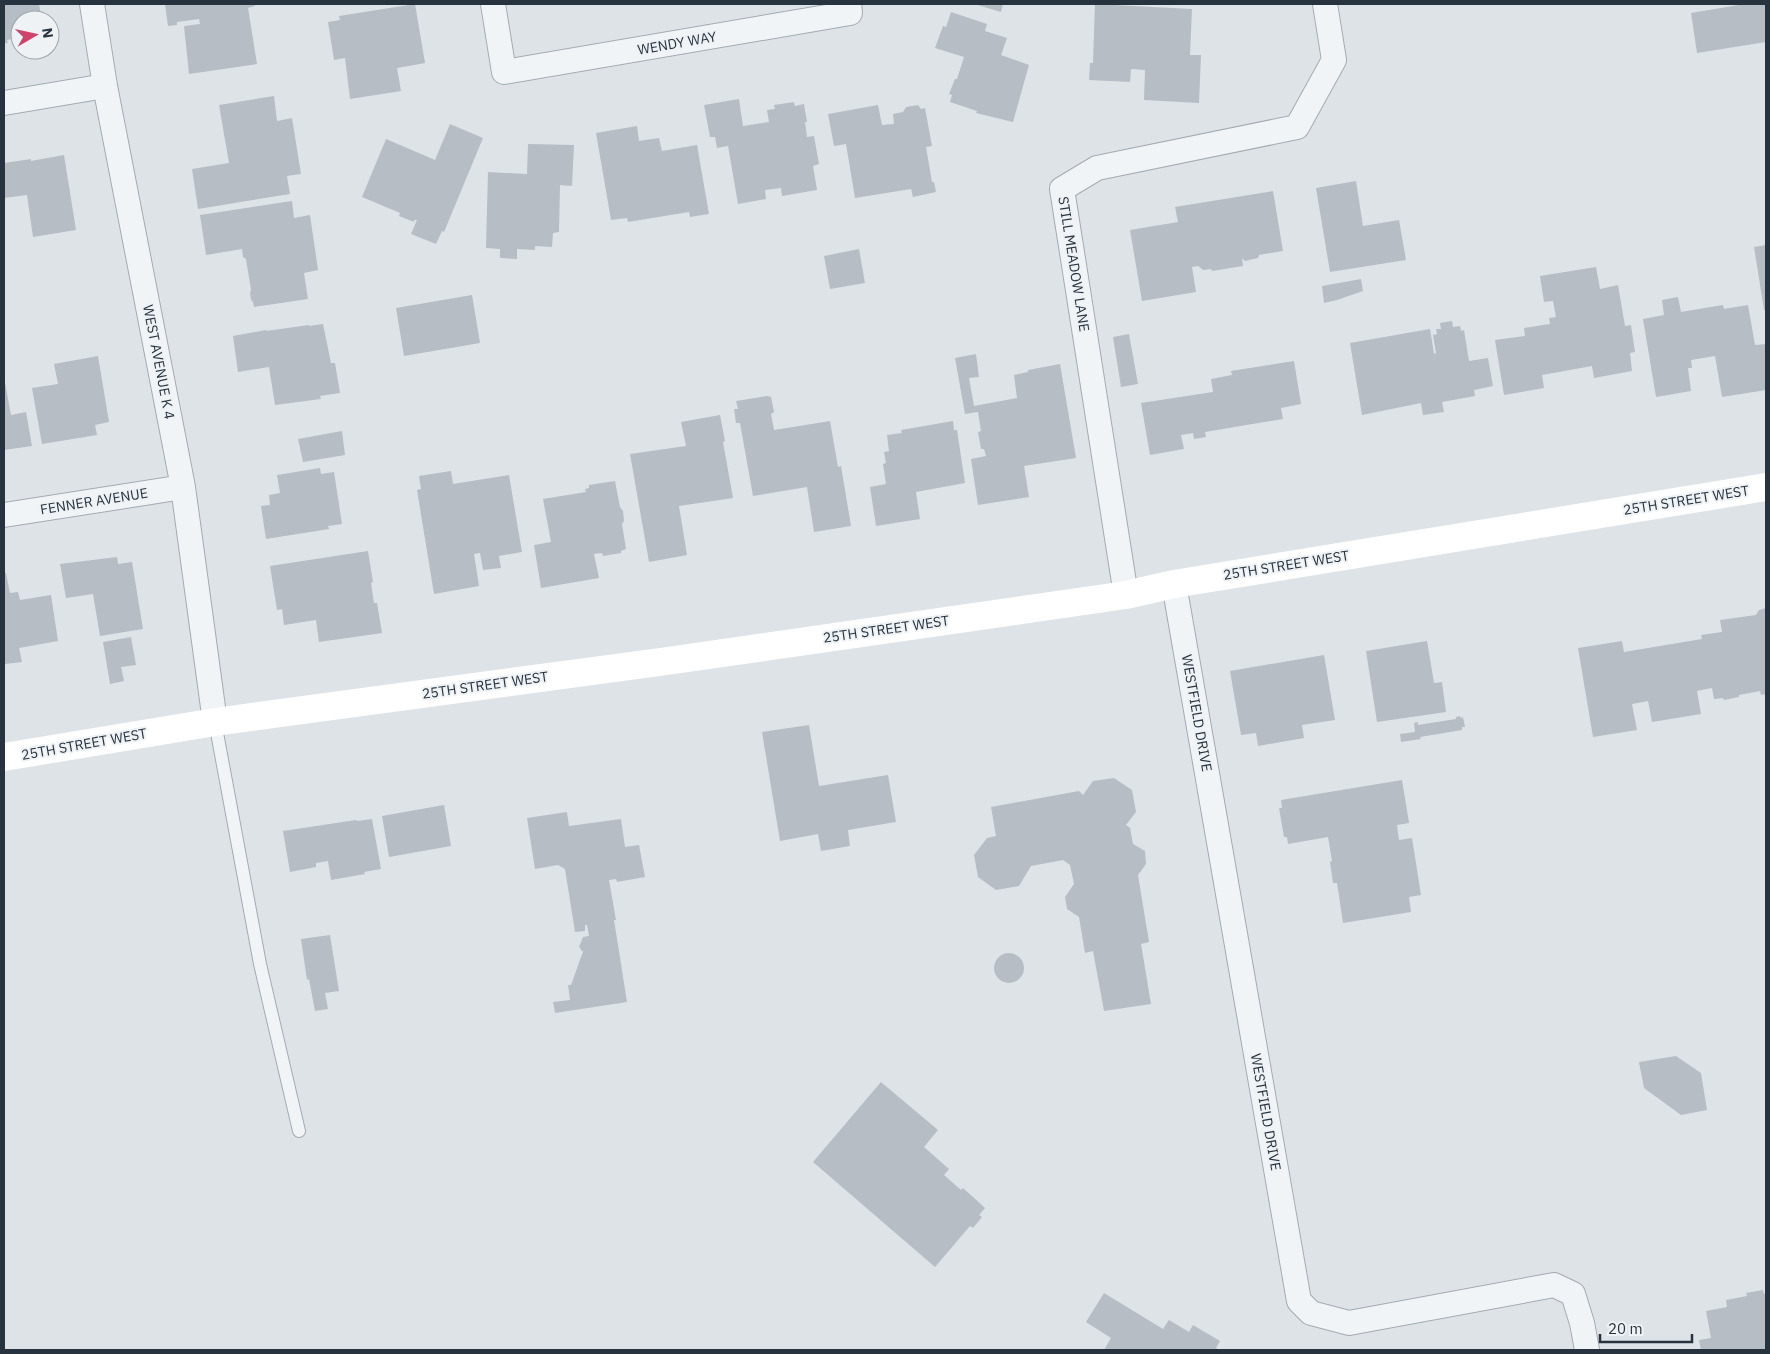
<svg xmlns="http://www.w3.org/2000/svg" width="1770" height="1354" font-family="'IBM Plex Sans',sans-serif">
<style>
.building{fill:#b6bdc5}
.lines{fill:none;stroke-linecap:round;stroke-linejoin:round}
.lane-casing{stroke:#a3abb2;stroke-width:14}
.street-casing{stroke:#a3abb2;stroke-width:26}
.lane{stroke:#f1f4f6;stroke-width:12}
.street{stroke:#f1f4f6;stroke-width:24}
.secondary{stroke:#fff;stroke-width:28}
.labels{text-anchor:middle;stroke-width:4;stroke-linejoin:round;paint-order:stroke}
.street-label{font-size:14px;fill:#27333f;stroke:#eef2f5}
</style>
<rect width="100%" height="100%" fill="#dee3e8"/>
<!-- building -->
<path class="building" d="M4,4H39L42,20H20V37L7,40L8,43H4Z
M165,4H254L255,6L248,8L257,64L189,74L184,26L200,24L199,19L177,22V25L168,26Z
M415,4L425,63L397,68L401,91L350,99L345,58L334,60L328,22L340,20L339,16Z
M974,4H1003L1001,12Z
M1095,4L1192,9L1190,55H1201L1199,103L1144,100L1145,70L1131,69L1130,82L1089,80L1090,63H1093Z
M1745,4H1766V42L1697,53L1691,13Z
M951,12L987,24L985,31L1007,38L1001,55L1029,65L1013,122L976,113L977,111L950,102L952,95L949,94L955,79H957L964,57L935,48L943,26L946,27Z
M274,96L277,121L292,118L301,174L287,176L290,194L198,209L192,169L229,163L219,105Z
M739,99L743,126L769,122L767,110L775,109L774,105L794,102L795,106L804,104L807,122H805L807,137L814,136L819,164L813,166L817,190L782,196L781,188L765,190L766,199L738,204L728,146L717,148L715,137H710L704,105Z
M878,105L882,125L894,124L893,114L903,112L906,107L918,105L921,109L925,108L932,146L926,147L932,182H934L936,192L913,197L911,189L855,198L846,144L834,146L828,114Z
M450,124L483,138L444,232L442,231L436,244L411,234L417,220H414V222L399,216L400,213L362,197L386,139L435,160Z
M637,126L639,141L659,138L662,151L697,145L709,214L690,217L689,212L628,222L627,218L611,220L596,133Z
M528,144L574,145L572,186L560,185L559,232L553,233L552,247L535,246V250L517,249V259L500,258V249L486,248L488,172L527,174Z
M64,155L76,230L33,237L27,195L4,198V163L31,159V161Z
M1356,181L1363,226L1399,220L1406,260L1330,272L1316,188Z
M1273,191L1283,251L1259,255L1258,258L1245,261L1242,258L1243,266L1212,271L1211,269L1203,270L1198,266L1192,267L1196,292L1142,301L1130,230L1178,222L1175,207Z
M292,201L294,218L310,215L318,270L304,273L308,299L254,307L253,302L251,300L250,293L251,290L246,259L243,257L242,249L206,255L200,215Z
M1766,245V310H1764L1754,247Z
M859,249L865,283L830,289L824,256Z
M1596,267L1600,289L1618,285L1625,326L1631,325L1635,352L1630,353L1632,371L1594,378L1592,366L1542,375L1544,388L1504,395L1495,340L1525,336L1524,328L1550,324L1549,318L1556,317L1553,301L1544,302L1540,276Z
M1361,279L1363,291L1337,300L1324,303L1322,286Z
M472,295L480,343L404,356L396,308Z
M1678,297L1681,312L1723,305L1724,309L1748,305L1755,345L1766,344V390L1722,397L1715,356L1691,360L1692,368H1688L1691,391L1656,397L1643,319L1664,315L1662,300Z
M1452,321L1453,327L1460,326L1461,331L1464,330L1469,361L1488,358L1493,386L1474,390L1475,396L1442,402L1444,412L1423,415L1421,403L1362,415L1350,343L1430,329L1434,354L1436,353L1433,335L1437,334L1436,329H1441L1440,323Z
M323,324L331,363H335L340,393L320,396L321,399L275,405L269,367L238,372L233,336L266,330V331L309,325V326Z
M1129,334L1138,384L1121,387L1113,337Z
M976,354L979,377L969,378L974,406L1017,398L1014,375L1028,372V370L1060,364L1076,458L1024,466L1029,497L978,505L971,459L986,456L984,449H981L978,432L981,431L978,412L965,414L955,358Z
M98,356L109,422L95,425L97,435L42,444L32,388L58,384L54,364Z
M1294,361L1301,404L1281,408L1283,419L1205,432L1206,437L1194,439L1193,433L1181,435L1184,449L1150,455L1141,403L1213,392L1211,379L1232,375L1231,371Z
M4,377L11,415L26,412L32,446L4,450Z
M767,396L771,397L774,412L771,414L774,430L830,421L838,467L841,466L851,526L814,532L807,487L753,496L740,423H736L734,409H738L736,401Z
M720,415L725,441L723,442L733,498L679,506L687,555L649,562L630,454L686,446L681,422Z
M953,421L954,430H957L965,483L916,492L920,519L876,526L870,487L886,484L883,464L886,463L884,452L889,451L887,435L902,433L901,430Z
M342,431L345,455L303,462L298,439Z
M320,468L321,474L334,472L342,524L328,526L329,529L266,539L261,506L270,505L269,495L280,493L277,475Z
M451,471L453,484L509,475L522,552L499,556L501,568L483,570L480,553L474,554L479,586L434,594L417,490L421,489L419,476Z
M615,481L620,507L623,511L624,521L622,524L626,549L621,551V553L603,556L602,553L594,554L599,578L541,588L534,545L551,542L543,499L586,492L585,489L589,488V485Z
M368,551L373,582L371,583L374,603H377L382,633L319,642L316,620L284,625L282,609L277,610L270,566Z
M117,557L118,564L132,562L143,629L100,636L93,594L66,598L60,564Z
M4,573H6L10,593L18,592L20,600L51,595L58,641L19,648L22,662L5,664L4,654Z
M1766,608V694L1761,695L1760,691L1739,695V697L1724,700L1723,698L1714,699L1712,688L1697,691L1701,714L1652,722L1648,701L1632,704L1637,730L1593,737L1578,648L1622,641L1624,652L1702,639L1701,635L1722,632L1720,620L1756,615L1759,610Z
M131,637L136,665L121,667L124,681L110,684L103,642Z
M1427,641L1434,683L1442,682L1446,712L1377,722L1366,651Z
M1324,655L1335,720L1302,725L1304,738L1258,746L1256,733L1241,735L1230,671Z
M1460,716L1461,718L1463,717L1465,727H1462V730L1420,737L1421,739L1401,742L1400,734L1415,732L1414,723L1418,722V725L1456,719V717Z
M809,725L819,786L888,775L896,822L848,830L850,846L821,851L818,834L780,841L762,732Z
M1114,778L1132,790L1136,812L1126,825L1130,828L1133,844L1145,851L1146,864L1138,875L1149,942L1141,944L1151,1004L1104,1011L1093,951L1085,953L1079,917L1067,909L1065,897L1074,884L1070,865L1063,860L1031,866L1019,886L996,890L978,877L974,855L987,838L996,836L991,807L1079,791L1083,795L1093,781Z
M1402,780L1409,823L1397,825L1399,840L1412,838L1421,895L1409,897L1411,912L1343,923L1337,883H1333L1330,862L1332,861L1328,837L1288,844L1287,837H1284L1279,808H1282L1281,800Z
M444,805L451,846L389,857L382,816Z
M567,812L569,826L621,819L625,847L639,845L645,877L617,882L616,879L609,880L616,920H614L627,1002L555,1013L553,1002L570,1000L568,985H571L581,957L583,952L579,947L583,937L589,936L587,925H585V931L575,932L565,869L558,865L535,869L527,818Z
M372,819L381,869L364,872L365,874L331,880L328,861L316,863V867L290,872L283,831L356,820L357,821Z
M330,935L339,991L325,993L328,1009L315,1011L309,979L307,980L301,939Z
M994 968a15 15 0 1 1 30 0a15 15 0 1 1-30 0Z
M1676,1056L1701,1073L1707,1110L1681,1115L1644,1088L1639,1062Z
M881,1082L938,1130L924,1147L949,1169L944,1175L961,1190L963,1188L985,1208L979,1215L982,1217L973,1228L970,1226L935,1267L813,1162Z
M1763,1290L1764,1294H1766V1349L1756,1350H1701L1699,1340L1711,1338L1706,1311L1727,1307L1726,1300L1747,1296L1746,1293Z
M1104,1293L1163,1329L1169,1320L1189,1332L1193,1325L1220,1341L1216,1348L1219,1350H1104L1111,1338L1086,1322Z"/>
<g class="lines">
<defs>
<path id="lane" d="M215,722L260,964L299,1131"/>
<path id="street" d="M92,4L105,86L183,487L215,722
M493,4L504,72L850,13L849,4
M4,103L105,86
M4,515L183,487
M1174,584L1299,1301L1311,1313L1349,1323L1554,1285L1573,1294L1582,1323L1587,1350
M1126,595L1062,189L1097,168L1297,127L1334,60L1325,4"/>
</defs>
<!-- lane casing -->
<use href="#lane" class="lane-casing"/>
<!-- street casing -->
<use href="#street" class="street-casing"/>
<!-- lane -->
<use href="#lane" class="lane"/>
<!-- street -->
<use href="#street" class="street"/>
<!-- secondary -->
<path class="secondary" d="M4,757L215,722L660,662L1126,595L1174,584L1766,487"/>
</g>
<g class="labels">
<!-- street labels -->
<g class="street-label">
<text transform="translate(677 43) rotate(-10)" y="5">WENDY WAY</text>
<text transform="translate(1074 264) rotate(81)" y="5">STILL MEADOW LANE</text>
<text transform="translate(159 362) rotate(79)" y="5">WEST AVENUE K 4</text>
<text transform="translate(1686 500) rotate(-9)" y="5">25TH STREET WEST</text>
<text transform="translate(94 501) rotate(-9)" y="5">FENNER AVENUE</text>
<text transform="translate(1286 565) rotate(-9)" y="5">25TH STREET WEST</text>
<text transform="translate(886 629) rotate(-8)" y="5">25TH STREET WEST</text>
<text transform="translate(485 685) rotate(-8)" y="5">25TH STREET WEST</text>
<text transform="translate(1197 713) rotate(80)" y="5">WESTFIELD DRIVE</text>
<text transform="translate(84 744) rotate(-10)" y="5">25TH STREET WEST</text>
<text transform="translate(1266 1112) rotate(80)" y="5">WESTFIELD DRIVE</text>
</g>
</g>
<!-- border -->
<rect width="1770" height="1354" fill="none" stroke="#27333f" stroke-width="10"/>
<!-- north arrow -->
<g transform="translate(35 35) rotate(81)"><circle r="24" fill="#eef2f5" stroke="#9ea6ac"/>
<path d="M0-4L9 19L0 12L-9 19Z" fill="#cd436c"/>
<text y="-8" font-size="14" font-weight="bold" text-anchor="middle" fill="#27333f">N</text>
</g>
<!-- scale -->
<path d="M1600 1334v8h92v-8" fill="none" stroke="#27333f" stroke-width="2.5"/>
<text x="1608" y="1334" font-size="15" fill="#27333f" stroke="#eef2f5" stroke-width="4" paint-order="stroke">20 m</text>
</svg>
